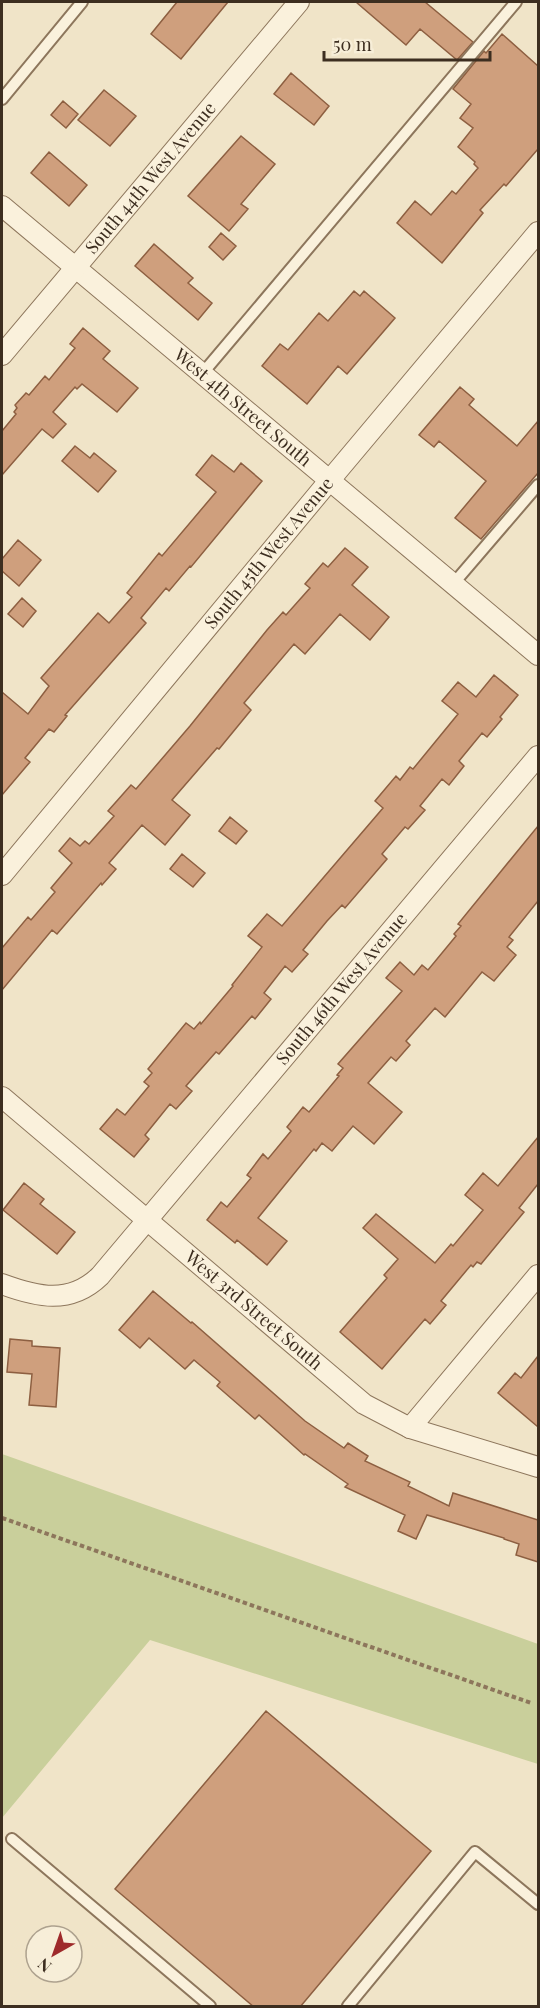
<svg xmlns="http://www.w3.org/2000/svg" width="540" height="2008" font-family="'Playfair Display',serif">
<style>
.grass{fill:#c9cf9b}
.building{fill:#cf9f7d;stroke:#8d5f41;stroke-width:1.5}
.lines{fill:none;stroke-linecap:round;stroke-linejoin:round}
.service-casing{stroke:#8d765c;stroke-width:14}
.minor-casing{stroke:#8d765c;stroke-width:22}
.path{stroke:#8d765c;stroke-width:4;stroke-dasharray:4.5 3;stroke-linecap:butt}
.service{stroke:#faf1dc;stroke-width:10}
.minor{stroke:#faf1dc;stroke-width:20}
.labels{text-anchor:middle;stroke-width:6;stroke-linejoin:round;paint-order:stroke}
.street-label{font-size:18px;fill:#3d2e20;stroke:#f7eed8}
</style>
<rect width="100%" height="100%" fill="#f0e4c8"/>
<!-- grass -->
<path class="grass" d="M2,1454L538,1644V1764L150,1640L2,1818Z"/>
<!-- building -->
<path class="building" d="M177,2H228L181,59L151,34Z
M356,2H425L473,42L457,60L420,29L406,45Z
M502,34L538,66V149L506,186L504,184L480,210L483,213L442,263L397,223L415,201L431,215L452,191L456,194L478,168L474,164L475,162L458,147L473,128L460,118L471,104L453,89L484,51L486,53Z
M291,73L329,106L314,125L274,94Z
M104,90L136,116L110,146L78,120Z
M63,101L78,114L66,128L51,115Z
M241,136L275,164L241,204L248,209L229,231L188,196Z
M49,152L87,185L69,206L31,173Z
M221,233L236,246L223,260L209,247Z
M154,244L193,278L188,283L212,303L198,320L135,266Z
M354,291L360,296L364,291L395,318L347,374L338,366L307,404L262,366L280,344L288,350L319,313L328,321Z
M83,328L110,351L103,359L138,388L117,412L82,384L77,389L75,387L53,412L66,424L53,438L42,429L2,475V431L16,414L14,412L17,408L15,405L26,393L29,395L45,376L49,380L75,348L70,344Z
M460,387L474,399L469,405L517,446L538,421V473L481,539L455,518L486,481L439,441L434,447L419,435Z
M75,446L90,458L94,453L116,471L98,492L62,461Z
M212,455L234,472L241,463L262,481L191,567L190,566L169,591L166,588L141,618L146,623L65,715L67,716L54,732L49,729L25,758L30,762L2,795V692L28,714L49,686L41,678L98,613L109,623L132,597L127,593L159,553L162,556L216,492L196,475Z
M18,540L41,560L19,586L2,571V559Z
M345,548L368,567L352,585L389,617L370,640L340,614L305,654L294,644L244,703L251,710L219,749L217,748L172,800L190,815L165,845L142,825L109,863L116,869L102,885L101,883L57,934L52,930L2,990V948L28,917L31,920L55,892L51,888L72,863L59,851L70,838L80,846L85,841L89,844L114,816L108,811L131,785L136,789L190,726L267,630L283,612L286,615L310,588L305,584L323,563L328,567Z
M22,598L36,611L23,627L8,614Z
M494,675L518,695L500,717L502,719L487,737L482,733L459,761L464,766L449,785L442,779L420,806L425,810L408,829L405,827L382,854L387,859L345,908L342,905L327,921L303,950L308,954L292,972L285,966L264,993L271,999L255,1019L252,1016L219,1054L216,1052L186,1086L192,1091L176,1109L170,1104L145,1135L149,1139L134,1157L100,1129L117,1109L125,1115L149,1086L144,1082L152,1073L148,1069L186,1023L194,1029L200,1022L201,1024L233,986L232,985L262,947L248,936L267,914L282,926L383,808L375,801L396,776L400,780L410,767L413,769L458,714L442,701L458,682L476,697Z
M230,817L247,831L236,844L219,831Z
M538,826V901L509,937L513,940L507,947L516,955L494,981L482,972L445,1017L435,1008L406,1041L410,1045L396,1061L391,1057L368,1083L402,1112L374,1144L353,1126L332,1151L322,1143L316,1151L314,1149L258,1218L287,1241L267,1265L237,1240L235,1243L207,1220L221,1202L227,1207L251,1178L247,1175L263,1154L268,1159L291,1131L287,1127L303,1107L309,1112L339,1076L337,1075L343,1068L338,1064L402,991L386,978L400,962L414,975L422,965L428,970L456,936L454,934L461,926L458,924Z
M182,854L205,873L193,887L170,869Z
M538,1137V1184L519,1208L524,1212L481,1264L477,1262L473,1267L471,1265L441,1301L446,1305L430,1324L425,1319L382,1369L340,1332L387,1278L384,1275L398,1259L363,1228L376,1214L435,1263L451,1244L453,1246L483,1210L465,1195L483,1173L498,1186Z
M24,1183L44,1199L40,1204L75,1232L57,1254L3,1210Z
M153,1291L191,1323L192,1322L305,1421L344,1448L348,1443L368,1456L365,1461L410,1482L408,1486L449,1506L453,1493L538,1520V1562L516,1555L519,1544L504,1539V1538L427,1515L416,1539L398,1531L405,1515L345,1487L348,1484L305,1454L304,1455L259,1415L255,1419L217,1386L220,1382L194,1360L185,1369L149,1338L140,1348L119,1330Z
M10,1339L32,1341V1346L60,1348L56,1407L29,1405L32,1374L7,1372Z
M538,1356V1427L498,1393L515,1373L521,1378Z
M266,1711L431,1851L300,2007H254L115,1889Z"/>
<g class="lines">
<defs>
<path id="service" d="M2,99L82,2
M202,374L516,2
M454,583L538,485
M12,1839L210,2006
M348,2006L475,1852L538,1904"/>
<g id="minor">
<path id="s1" d="M2,206L538,655"/>
<path id="s2" d="M2,355L299,2"/>
<path id="s3" d="M2,875L329,481L538,232"/>
<path id="s4" d="M2,1097L364,1404L410,1428L538,1467"/>
<path id="s5" d="M2,1284C37,1297 70,1305 100,1276L538,756"/>
<path d="M410,1428L538,1275"/>
</g>
</defs>
<!-- service casing -->
<use href="#service" class="service-casing"/>
<!-- minor casing -->
<use href="#minor" class="minor-casing"/>
<!-- path -->
<path class="path" d="M2,1518L531,1703"/>
<!-- service -->
<use href="#service" class="service"/>
<!-- minor -->
<use href="#minor" class="minor"/>
</g>
<g class="labels">
<!-- street labels -->
<g class="street-label">
<text dy="6" stroke="none"><textPath href="#s2" startOffset="231">South 44th West Avenue</textPath></text>
<text dy="6" stroke="none"><textPath href="#s1" startOffset="314">West 4th Street South</textPath></text>
<text dy="6" stroke="none"><textPath href="#s3" startOffset="418">South 45th West Avenue</textPath></text>
<text dy="6" stroke="none"><textPath href="#s5" startOffset="480">South 46th West Avenue</textPath></text>
<text dy="6" stroke="none"><textPath href="#s4" startOffset="330">West 3rd Street South</textPath></text>
</g>
</g>
<!-- border -->
<rect width="540" height="2008" fill="none" stroke="#3d2e20" stroke-width="6"/>
<!-- north arrow -->
<g transform="translate(54 1954) rotate(220)"><circle r="28" fill="#f7eed8" stroke="#ada18e" stroke-width="1.5"/>
<path d="M0-4.5L10 22L0 15L-10 22Z" fill="#9e2a2b"/>
<text y="-9" font-size="16" font-weight="bold" text-anchor="middle" fill="#3d2e20">N</text>
</g>
<!-- scale -->
<path d="M324 51v9h166v-9" fill="none" stroke="#3d2e20" stroke-width="3"/>
<text x="333" y="51" font-size="18" fill="#3d2e20" stroke="#f7eed8" stroke-width="4.5" paint-order="stroke">50 m</text>
</svg>
